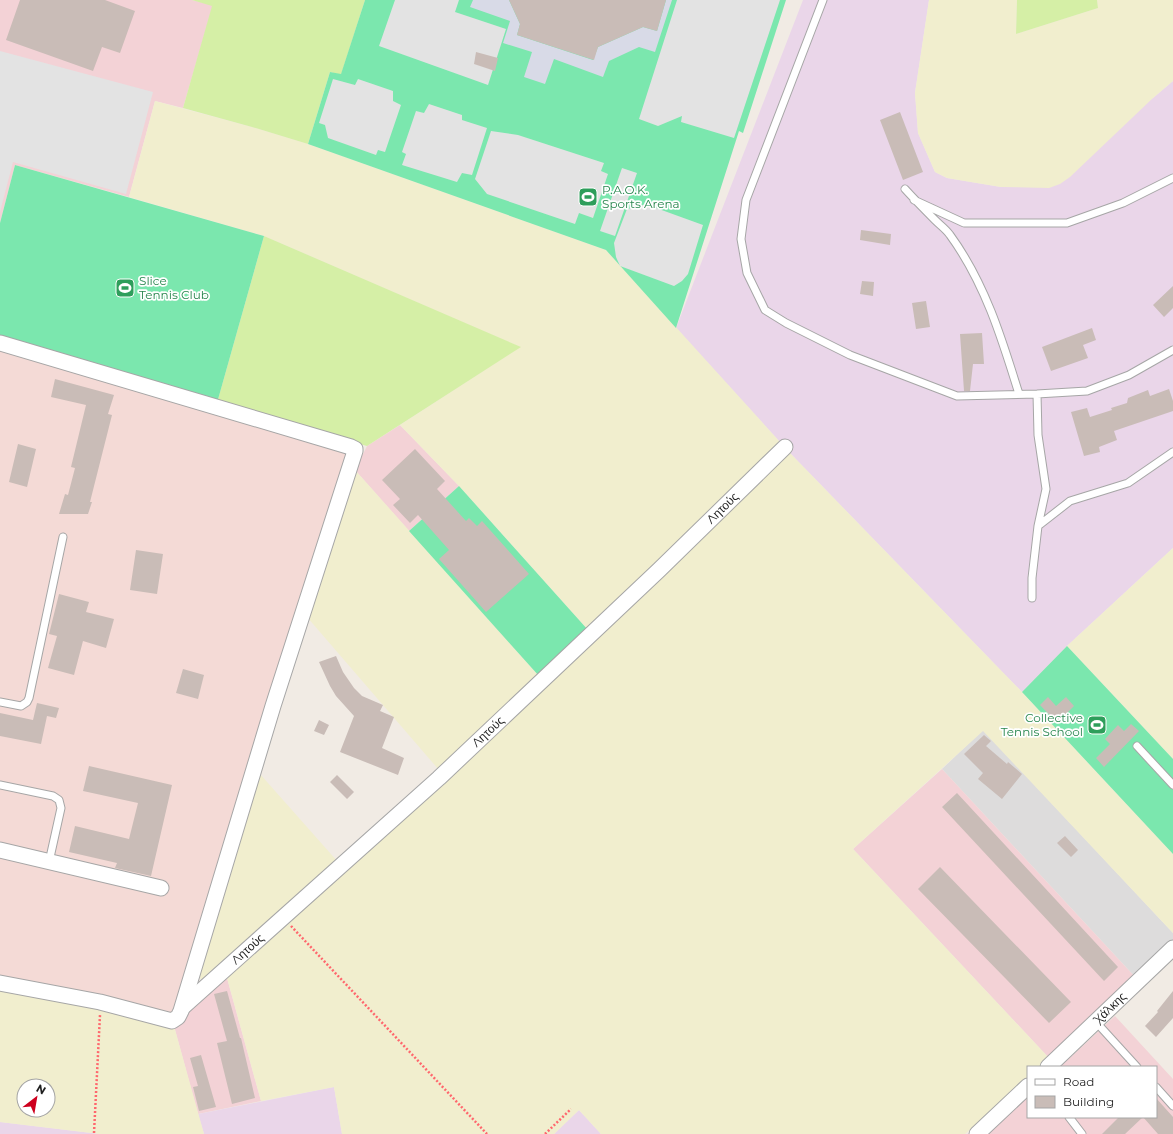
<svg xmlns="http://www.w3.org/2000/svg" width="1173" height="1134" font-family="Montserrat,sans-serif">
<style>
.residential{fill:#dddcdc}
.commercial{fill:#f3d2d6}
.industrial{fill:#ead6e9}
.military{fill:#f4dad6}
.farmland{fill:#f1eece;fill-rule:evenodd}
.grass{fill:#d5efa6}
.pitch{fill:#7be7ae}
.parking{fill:#e3e3e3}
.plaza{fill:#d8dae7}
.building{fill:#c9bcb7}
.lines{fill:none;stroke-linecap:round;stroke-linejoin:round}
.service-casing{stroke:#a6a6a6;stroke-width:9}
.minor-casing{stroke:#a6a6a6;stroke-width:17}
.path{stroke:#ff676d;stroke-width:2.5;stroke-dasharray:2 2;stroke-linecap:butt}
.service{stroke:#fff;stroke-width:7}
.minor{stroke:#fff;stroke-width:15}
.labels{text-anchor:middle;stroke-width:3.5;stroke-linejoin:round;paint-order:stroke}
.leisure-label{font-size:12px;fill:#27864d;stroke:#fff;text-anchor:start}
.street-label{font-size:12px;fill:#1f1f1f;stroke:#fff}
</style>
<rect width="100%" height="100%" fill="#f1ebe4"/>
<!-- residential -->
<path class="residential" d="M983,730L1173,933V942L1136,978L942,769Z"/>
<!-- commercial -->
<path class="commercial" d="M0,0H192L213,5L183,108L155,101L129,197L15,165L0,223Z
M400,425L459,486L409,531L355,470L367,446Z
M942,769L1136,978L1048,1057L853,849Z
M227,978L261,1101L198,1114L174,1026Z
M1115,1016L1173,1079V1134H987L1028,1096V1117H1156V1067H1060Z"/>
<!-- industrial -->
<path class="industrial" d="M803,0H929L915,93L918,133L935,172L947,178L1001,187L1153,98L1173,81V548L1067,646L1022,692L789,452L676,328Z
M334,1087L342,1134H204L198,1114Z
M579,1110L601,1134H554Z
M0,1122L100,1134H0Z"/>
<!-- military -->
<path class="military" d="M0,349L347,453L178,1006L171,1014L0,978Z"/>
<!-- farmland -->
<path class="farmland" d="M929,0H1017L1016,34L1098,8L1097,0H1173V81L1153,98L1070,177L1060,184L1049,188L1001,187L947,178L935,172L918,133L915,93Z
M155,101L252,127L308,144L606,250L780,442L588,630L459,486L400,425L520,347L264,236L129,197Z
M789,452L1022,692L1173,854V933L983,731L853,849L1049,1058L1039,1067H1028V1077L965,1134H601L579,1110L554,1134H342L334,1087L261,1101L227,978L283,924Z
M355,470L539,676L439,770L307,617Z
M1173,548V759L1067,646Z
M260,774L338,862L205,981L198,977Z
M0,987L100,1009L174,1026L204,1134H100L0,1122ZM24,1086H48V1110H24Z"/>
<!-- grass -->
<path class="grass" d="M192,0H365L341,75L330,72L308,144L252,127L183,108L212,6Z
M1017,0H1097L1098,8L1016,34Z
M264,236L521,347L367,446L217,403Z"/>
<!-- pitch -->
<path class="pitch" d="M365,0H786L743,133L739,131L676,328L606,250L308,144L330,72L341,74Z
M15,165L264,236L217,403L0,340V223Z
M459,486L588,630L539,676L409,531Z
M1067,646L1173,759V854L1022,692Z"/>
<!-- parking -->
<path class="parking" d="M395,0H459L455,12L506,29L488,85L379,46Z
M677,0H780L734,138L681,122L682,116L658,126L639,119Z
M0,51L153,92L126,194L13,162L0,212Z
M333,79L355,85L358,79L393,91V101L401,105L385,152L378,150L376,155L328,138L325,125L319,123Z
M429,104L462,115V120L487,128L472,175L462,173L457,182L402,165L406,154L402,152L416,111L424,113Z
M491,131L518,135L604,163L601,171L608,174L593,218L579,213L575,224L487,194L475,179Z
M622,168L637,173L615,236L600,231Z
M645,204L703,225L688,274L682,281L674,286L620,266L616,257L614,243L627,209L639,207Z"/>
<!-- plaza -->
<path class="plaza" d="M473,0H509L520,24L517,35L593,60L598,47L643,27L657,31L666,0H672L655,52L639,47L609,61L603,77L554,59L545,84L524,77L532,52L503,43L510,21L470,7Z"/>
<!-- building -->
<path class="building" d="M20,0H105L135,11L120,53L102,47L93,71L6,40Z
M509,0H666L657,31L643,27L598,47L594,60L517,35L520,24Z
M476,52L498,58L495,71L474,64Z
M900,112L923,172L903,180L880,120Z
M861,230L891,234L890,245L860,240Z
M862,281L874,282L873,296L860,294Z
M1173,286V308L1164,317L1153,305Z
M926,301L930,327L916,329L912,303Z
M1092,328L1096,340L1083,345L1088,358L1051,371L1042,347Z
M982,333L984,364H973L970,391H964L960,334Z
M55,379L114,395L108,414L112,415L90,502H92L88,514H59L65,494L68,495L75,468L71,467L86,405L51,397Z
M1169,389L1173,401V411L1114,431L1117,440L1099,447L1100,452L1084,456L1071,412L1087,408L1090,417L1112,410L1111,408L1127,403L1128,398L1148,390L1150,396Z
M18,444L36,449L27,487L9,482Z
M415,449L445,481L437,489L466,521L469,518L477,526L482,521L529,574L486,612L439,559L449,550L418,515L410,523L393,505L400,499L382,480Z
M136,550L163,554L157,594L130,590Z
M59,594L89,602L86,612L114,619L106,648L83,641L74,675L48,668L57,636L49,634Z
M336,656L343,672L354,688L362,696L383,705L380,711L394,717L382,748L404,758L398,775L340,752L354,716L336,696L330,686L319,662Z
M183,669L204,675L198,699L176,693Z
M1048,697L1056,706L1066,697L1074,706L1057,723L1040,705Z
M37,703L59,708L56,718L47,716L41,744L0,736V713L33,720Z
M319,720L329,725L324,735L314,731Z
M1131,724L1139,731L1104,767L1096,758L1110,744L1105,739L1118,725L1124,731Z
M984,735L991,741L986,746L1007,764L1008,762L1022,774L1002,799L978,779L983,773L964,754Z
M89,766L172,785L151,876L115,868L117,863L69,852L75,826L129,839L138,803L83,791Z
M337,775L354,792L347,799L330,782Z
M957,793L1118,967L1104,981L942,807Z
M1065,836L1078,850L1071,857L1057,843Z
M940,867L1071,1002L1049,1023L918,889Z
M227,991L240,1038H241L255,1098L232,1104L217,1043L227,1041L214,994Z
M1173,991V1018L1156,1037L1145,1026L1158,1012L1157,1011Z
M201,1055L216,1107L199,1111L193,1087L198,1086L190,1058Z
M1156,1098L1173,1117V1134H1158L1143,1117L1125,1134H1102L1119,1117H1156Z"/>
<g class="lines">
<defs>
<path id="service" d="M823,0L746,200L741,239L747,273L765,310L786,323L850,355L957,396L1037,394L1087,391L1129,375L1173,350
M905,189C915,200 925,210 935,220C940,225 946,229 950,235C985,283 1002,339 1019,394
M914,200L964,223H1067L1123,203L1173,178
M1037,394L1038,435L1046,489L1038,526L1070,501L1128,483L1173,452
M1032,598V578L1038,526
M0,702L21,706L27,702L29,698L63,537
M1137,746L1173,785
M0,785L53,796L59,800L61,808L49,862
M1096,1022L1137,1067
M1156,1087L1173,1106
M1069,1117L1082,1134"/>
<g id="minor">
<path d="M0,343L351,447L355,449V451L273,706L181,1011L178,1017L172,1021L100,1002L0,983"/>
<path d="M0,850L161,888"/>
<path id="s1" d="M183,1007L439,778L659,570L785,447"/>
<path id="s2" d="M1048,1067L1173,948"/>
<path d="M977,1134L1028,1086"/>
</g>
</defs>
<!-- service casing -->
<use href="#service" class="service-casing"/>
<!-- minor casing -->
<use href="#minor" class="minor-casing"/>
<!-- path -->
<path class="path" d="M291,926L487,1134
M94,1133L100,1015
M545,1134L571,1109"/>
<!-- service -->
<use href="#service" class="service"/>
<!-- minor -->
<use href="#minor" class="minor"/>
</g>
<!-- icons -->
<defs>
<symbol id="stadium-square" viewBox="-11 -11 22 22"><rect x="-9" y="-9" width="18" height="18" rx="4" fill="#2e9e5b" stroke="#fff"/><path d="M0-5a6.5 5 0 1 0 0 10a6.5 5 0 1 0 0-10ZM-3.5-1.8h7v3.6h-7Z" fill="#fff"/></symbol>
</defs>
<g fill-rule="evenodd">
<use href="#stadium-square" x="577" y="186" width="22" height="22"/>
<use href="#stadium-square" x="114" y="277" width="22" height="22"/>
<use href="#stadium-square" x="1086" y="714" width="22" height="22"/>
</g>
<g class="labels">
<!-- leisure labels -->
<g class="leisure-label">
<text x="602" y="194">P.A.O.K.<tspan x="602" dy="14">Sports Arena</tspan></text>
<text x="139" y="285">Slice<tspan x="139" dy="14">Tennis Club</tspan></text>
<text x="1083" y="722" text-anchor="end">Collective<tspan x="1083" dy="14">Tennis School</tspan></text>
</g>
<!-- street labels -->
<g class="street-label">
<text dy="4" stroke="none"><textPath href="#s1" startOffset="735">Λητούς</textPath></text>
<text dy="4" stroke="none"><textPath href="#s1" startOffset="411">Λητούς</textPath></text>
<text dy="4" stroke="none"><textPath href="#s1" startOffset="87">Λητούς</textPath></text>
<text dy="4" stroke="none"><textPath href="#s2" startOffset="86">Χάλκης</textPath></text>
</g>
</g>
<!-- legend -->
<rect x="1027" y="1066" width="130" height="52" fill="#ffffff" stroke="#a5a5a5"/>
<rect x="1035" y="1079" width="20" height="6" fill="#ffffff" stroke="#a5a5a5"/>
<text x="1063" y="1086" font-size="12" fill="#1f1f1f">Road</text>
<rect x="1035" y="1096" width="20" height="12" fill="#c9bcb7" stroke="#a5a5a5"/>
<text x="1063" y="1106" font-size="12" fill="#1f1f1f">Building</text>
<!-- north arrow -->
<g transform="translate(36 1098) rotate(31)"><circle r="19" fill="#ffffff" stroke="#a5a5a5"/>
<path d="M0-3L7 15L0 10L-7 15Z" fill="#ce001e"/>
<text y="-6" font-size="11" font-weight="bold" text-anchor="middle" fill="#1f1f1f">N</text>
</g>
</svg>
